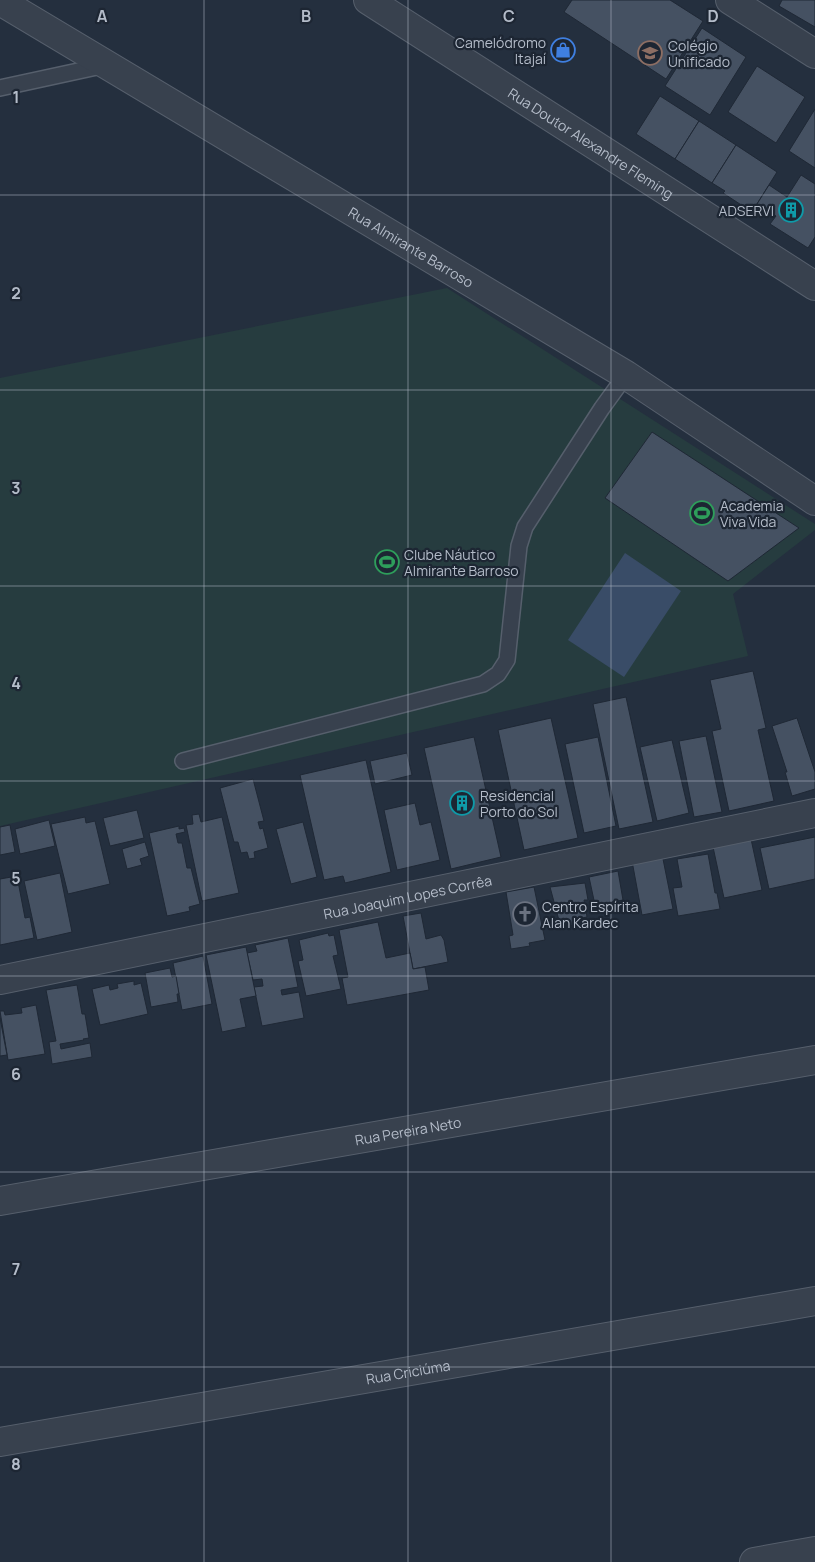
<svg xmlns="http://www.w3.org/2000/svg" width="815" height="1562" viewBox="0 0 815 1562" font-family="Manrope,sans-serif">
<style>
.green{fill:#263c3f}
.water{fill:#394c67}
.building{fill:#455162;stroke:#1f2835}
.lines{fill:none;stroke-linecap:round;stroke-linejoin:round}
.service-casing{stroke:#565f6c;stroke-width:18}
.minor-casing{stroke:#565f6c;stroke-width:30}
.tertiary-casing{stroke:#565f6c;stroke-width:30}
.service{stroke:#38414e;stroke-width:15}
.minor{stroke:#38414e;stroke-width:28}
.tertiary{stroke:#38414e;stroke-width:28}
.grid{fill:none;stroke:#b4bcc9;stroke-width:1;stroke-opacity:0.55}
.labels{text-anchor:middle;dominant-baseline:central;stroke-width:4.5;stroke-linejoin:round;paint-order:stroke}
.poi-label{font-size:14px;fill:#b4bcc9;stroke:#1d2633;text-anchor:start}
.street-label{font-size:14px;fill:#b4bcc9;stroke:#1d2633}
.grid-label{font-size:16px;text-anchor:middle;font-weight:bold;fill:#b4bcc9;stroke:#1d2633;stroke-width:4.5;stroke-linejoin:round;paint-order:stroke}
</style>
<rect width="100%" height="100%" fill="#242f3e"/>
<polygon class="green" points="447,288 815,524 815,530 733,594 748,656 0,826 0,378"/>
<polygon class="water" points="625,553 681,591 624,677 568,640"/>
<g class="building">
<polygon points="572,0 670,0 703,21 666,79 564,12"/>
<polygon points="782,0 815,0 815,27 779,6"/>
<polygon points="702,28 746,57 710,115 665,86"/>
<polygon points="757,66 805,97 776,143 728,112"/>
<polygon points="660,96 699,121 675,159 636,134"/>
<polygon points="815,109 815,168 789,151"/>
<polygon points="699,121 736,145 712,183 675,159"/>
<polygon points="736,145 777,172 752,212 723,193 725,191 712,183"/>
<polygon points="801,175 815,184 815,237 808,248 770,224 776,216 757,204 769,185 787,197"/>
<polygon points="652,432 799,528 728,581 605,498"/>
<polygon points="753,671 766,728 758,730 774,801 729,811 712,731 721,729 710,680"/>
<polygon points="626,697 653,822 619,829 593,704"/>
<polygon points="551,718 578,838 524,850 498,730"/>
<polygon points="797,718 815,772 815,789 792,796 785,772 787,772 772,726"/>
<polygon points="706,736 722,812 694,817 679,741"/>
<polygon points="474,737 501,857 451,869 424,748"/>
<polygon points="598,737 616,826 584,833 565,744"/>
<polygon points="672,740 689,813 657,821 640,747"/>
<polygon points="407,753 412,775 375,784 370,761"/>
<polygon points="366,760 391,872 345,883 343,876 324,880 300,775"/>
<polygon points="253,779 264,821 258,822 260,829 263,828 268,848 254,852 255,858 249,859 247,852 241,853 238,842 234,842 220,788"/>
<polygon points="415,803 420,825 431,822 440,860 397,870 384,810"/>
<polygon points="137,810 144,838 110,846 103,818"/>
<polygon points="199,814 201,822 222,817 239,893 202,901 186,825 193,824 192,815"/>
<polygon points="85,817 86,823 95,821 110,884 68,894 51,824"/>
<polygon points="49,820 55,846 20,854 15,829"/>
<polygon points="303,822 317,877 291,884 276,829"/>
<polygon points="10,825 15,852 0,855 0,827"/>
<polygon points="179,826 179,829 184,828 185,832 176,834 178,843 182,843 187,868 191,868 200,904 189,907 190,911 167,916 149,833"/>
<polygon points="815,837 815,879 769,889 760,848"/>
<polygon points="751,839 762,890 724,898 713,847"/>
<polygon points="145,842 149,856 140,859 142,865 127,869 122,849"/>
<polygon points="662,854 673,909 642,915 632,861"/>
<polygon points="708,854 715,893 717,893 720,909 678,916 673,888 682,887 677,859"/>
<polygon points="618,871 623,900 595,905 589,877"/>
<polygon points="60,873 72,932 37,940 24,881"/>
<polygon points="17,876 25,918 30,917 34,938 0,945 0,879"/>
<polygon points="585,883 588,900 584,900 587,917 576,919 577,924 561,928 550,887"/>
<polygon points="534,887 545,940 529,943 530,946 511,949 509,936 513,935 506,892"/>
<polygon points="421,913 426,939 441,935 444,940 448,962 413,969 403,916"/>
<polygon points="378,922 386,958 410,953 413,969 425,967 429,990 347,1005 342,978 348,977 339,930"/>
<polygon points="328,933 329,936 334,935 338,955 333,956 341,989 306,996 298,961 303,960 299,940"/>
<polygon points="288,938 298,987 281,990 282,995 299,992 304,1018 262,1026 254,987 263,986 262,979 253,980 247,953 257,951 255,945"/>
<polygon points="246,947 256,996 240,999 246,1027 222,1032 206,955"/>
<polygon points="203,956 212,1004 182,1010 173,963"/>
<polygon points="170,968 172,977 176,976 179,994 177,994 178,1002 151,1007 145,973"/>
<polygon points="134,981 134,985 141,983 148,1014 100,1025 92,989 109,985 110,990 118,988 117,984"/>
<polygon points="77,985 82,1014 85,1014 89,1038 83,1039 84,1040 60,1044 61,1049 90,1043 92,1057 52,1064 49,1042 56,1041 46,990"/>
<polygon points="36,1005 45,1054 8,1060 0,1011 4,1011 5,1015 22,1013 21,1008"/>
<polygon points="0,1018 7,1055 0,1056"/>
</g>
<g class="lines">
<g class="service-casing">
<g id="service">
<polyline points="0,88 106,65"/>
<polyline points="183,761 483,684 498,674 507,660 519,546 525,527 602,408 626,375"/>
</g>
</g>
<g class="minor-casing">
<g id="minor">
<polyline points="730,0 815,54"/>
<path id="s1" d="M0 980 815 813"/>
<path id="s2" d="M0 1201 815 1060"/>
<path id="s3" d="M0 1442 815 1301"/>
<polyline points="754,1562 815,1551"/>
</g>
</g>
<g class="tertiary-casing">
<g id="tertiary">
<path id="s4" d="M368 0 815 286"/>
<path id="s5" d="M0 1 626 375 815 501"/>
</g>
</g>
<use href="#service" class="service"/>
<use href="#minor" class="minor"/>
<use href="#tertiary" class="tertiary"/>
</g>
<path class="grid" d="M204 0V1562M408 0V1562M611 0V1562M0 195H815M0 390H815M0 586H815M0 781H815M0 976H815M0 1172H815M0 1367H815"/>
<defs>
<g id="shop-ring" transform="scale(1.25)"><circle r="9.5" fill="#1d2633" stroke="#3f7fe0" stroke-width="1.5"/><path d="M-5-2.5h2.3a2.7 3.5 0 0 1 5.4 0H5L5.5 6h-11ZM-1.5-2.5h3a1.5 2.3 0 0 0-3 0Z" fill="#3f7fe0"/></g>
<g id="school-ring" transform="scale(1.25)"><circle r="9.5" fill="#1d2633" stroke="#8d6e63" stroke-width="1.5"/><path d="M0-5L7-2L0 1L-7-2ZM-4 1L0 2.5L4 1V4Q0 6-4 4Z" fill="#8d6e63"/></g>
<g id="building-ring" transform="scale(1.25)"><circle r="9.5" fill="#1d2633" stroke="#0f9aa8" stroke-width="1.5"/><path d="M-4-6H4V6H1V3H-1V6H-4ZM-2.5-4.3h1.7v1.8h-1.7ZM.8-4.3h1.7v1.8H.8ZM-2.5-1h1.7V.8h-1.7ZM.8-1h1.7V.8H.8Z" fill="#0f9aa8"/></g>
<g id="stadium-ring" transform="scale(1.25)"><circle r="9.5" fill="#1d2633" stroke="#2e9e5b" stroke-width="1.5"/><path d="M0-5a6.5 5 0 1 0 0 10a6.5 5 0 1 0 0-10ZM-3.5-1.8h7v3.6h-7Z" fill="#2e9e5b"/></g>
<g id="church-ring" transform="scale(1.25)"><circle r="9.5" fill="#1d2633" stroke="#6b7280" stroke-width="1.5"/><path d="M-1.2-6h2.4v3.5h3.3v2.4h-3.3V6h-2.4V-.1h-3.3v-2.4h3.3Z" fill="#6b7280"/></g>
</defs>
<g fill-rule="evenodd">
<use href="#shop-ring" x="563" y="50"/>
<use href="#school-ring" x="650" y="53"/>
<use href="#building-ring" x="791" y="210"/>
<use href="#stadium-ring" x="702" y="513"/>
<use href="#stadium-ring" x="387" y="562"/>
<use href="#building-ring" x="462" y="803"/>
<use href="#church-ring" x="525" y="914"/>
</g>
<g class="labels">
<g class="poi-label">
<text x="546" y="42" text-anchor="end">Camelódromo<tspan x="546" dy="16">Itajaí</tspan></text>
<text x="668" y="45">Colégio<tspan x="668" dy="16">Unificado</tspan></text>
<text x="774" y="210" text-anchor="end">ADSERVI</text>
<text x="720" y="505">Academia<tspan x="720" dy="16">Viva Vida</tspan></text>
<text x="404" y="554">Clube Náutico<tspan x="404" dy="16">Almirante Barroso</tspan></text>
<text x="480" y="795">Residencial<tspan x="480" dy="16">Porto do Sol</tspan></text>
<text x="542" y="906">Centro Espírita<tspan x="542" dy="16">Alan Kardec</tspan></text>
</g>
<g class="street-label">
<text stroke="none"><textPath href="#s4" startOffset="265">Rua Doutor Alexandre Fleming</textPath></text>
<text stroke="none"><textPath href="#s5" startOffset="479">Rua Almirante Barroso</textPath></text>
<text stroke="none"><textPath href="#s1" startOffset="416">Rua Joaquim Lopes Corrêa</textPath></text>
<text stroke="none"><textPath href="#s2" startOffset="414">Rua Pereira Neto</textPath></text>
<text stroke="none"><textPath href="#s3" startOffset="414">Rua Criciúma</textPath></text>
</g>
</g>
<g class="grid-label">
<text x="102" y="22">A</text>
<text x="306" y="22">B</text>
<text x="509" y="22">C</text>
<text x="713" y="22">D</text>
<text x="16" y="103">1</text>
<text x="16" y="299">2</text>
<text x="16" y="494">3</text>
<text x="16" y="689">4</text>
<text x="16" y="884">5</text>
<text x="16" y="1080">6</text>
<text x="16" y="1275">7</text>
<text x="16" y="1470">8</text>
</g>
</svg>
